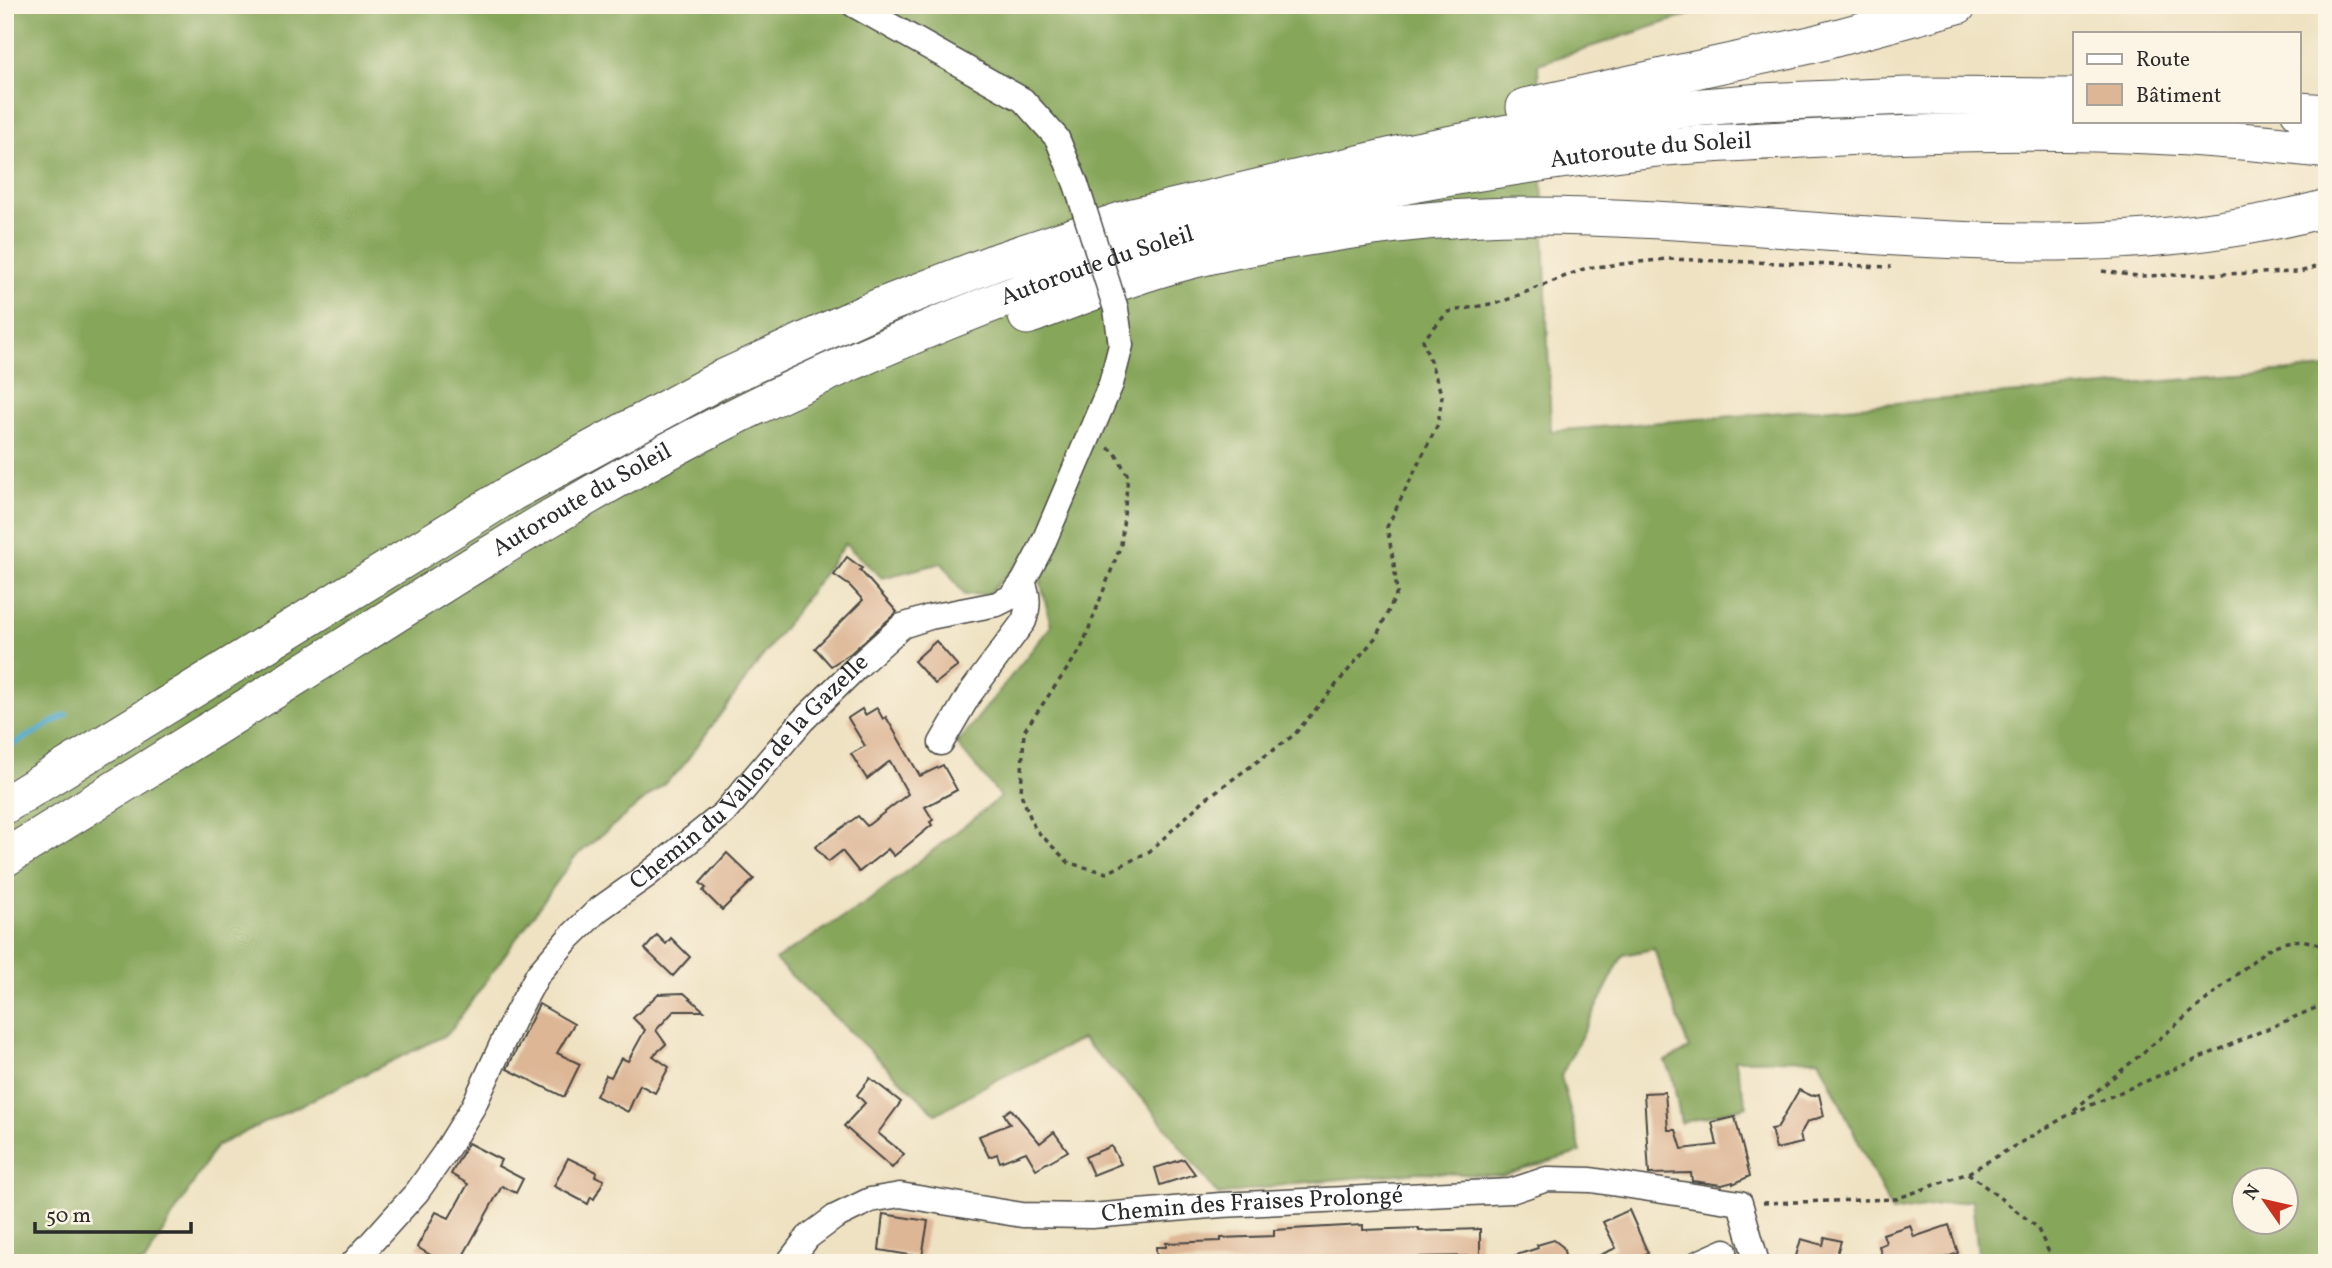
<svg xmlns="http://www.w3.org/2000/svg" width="2332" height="1268" viewBox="0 0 2332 1268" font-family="Vollkorn,serif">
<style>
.forest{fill:#86a65a;stroke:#586842;stroke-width:2;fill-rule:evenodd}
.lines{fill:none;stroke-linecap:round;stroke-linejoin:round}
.stream{stroke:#4ea8cb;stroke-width:6}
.building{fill:#ddb695}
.minor-casing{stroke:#484642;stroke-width:27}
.highway-casing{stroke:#484642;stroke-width:39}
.path{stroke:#484642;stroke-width:3.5;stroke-dasharray:5 5;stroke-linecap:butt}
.minor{stroke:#fff;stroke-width:24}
.highway{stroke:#fff;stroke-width:37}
.minor-bridge-casing{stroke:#484642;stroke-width:27;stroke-linecap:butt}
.minor-bridge{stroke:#fff;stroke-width:24}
.labels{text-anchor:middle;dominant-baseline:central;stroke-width:5;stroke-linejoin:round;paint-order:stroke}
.street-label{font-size:24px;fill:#2b2b2b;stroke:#fcf5e5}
</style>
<rect width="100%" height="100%" fill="#fcf5e5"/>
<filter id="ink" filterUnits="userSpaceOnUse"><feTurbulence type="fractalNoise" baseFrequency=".0143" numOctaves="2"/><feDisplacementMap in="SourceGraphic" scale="14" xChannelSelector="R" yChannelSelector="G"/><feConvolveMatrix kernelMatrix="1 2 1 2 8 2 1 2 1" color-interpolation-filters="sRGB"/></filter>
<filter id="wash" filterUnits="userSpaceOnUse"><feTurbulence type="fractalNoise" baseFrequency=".00686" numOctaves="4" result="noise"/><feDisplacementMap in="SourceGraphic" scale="28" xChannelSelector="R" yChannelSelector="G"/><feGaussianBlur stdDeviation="1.57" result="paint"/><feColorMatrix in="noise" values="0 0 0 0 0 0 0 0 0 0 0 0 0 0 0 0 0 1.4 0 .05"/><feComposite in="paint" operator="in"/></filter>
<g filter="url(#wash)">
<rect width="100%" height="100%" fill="#efe2c2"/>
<path class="forest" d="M5 5H1719L1538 64 1551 431 2327 368V1263H1979L1972 1200 1892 1212 1819 1059 1735 1060 1747 1106 1681 1123 1673 1080 1665 1061 1689 1049 1654 949 1623 955 1561 1076 1581 1152 1502 1176 1419 1172 1298 1183 1218 1195 1148 1105 1082 1039 992 1082 936 1114 775 960 867 902 1001 797 957 744 1051 626 1033 548 988 594 964 595 942 563 882 578 845 544 679 771 575 857 448 1034 216 1146 144 1263H5ZM2244 1180H2286V1222H2244Z"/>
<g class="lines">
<polyline class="stream" points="5,749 66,715"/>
</g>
<g id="blocks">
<g class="building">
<polygon points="847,557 862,568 860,570 897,612 851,653 831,666 815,648 863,600 850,586 834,575"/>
<polygon points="936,641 958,666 935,684 914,661"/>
<polygon points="877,708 883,719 886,717 920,776 943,765 957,790 925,807 933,820 930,822 932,825 894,856 888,849 859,872 842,851 828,862 815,847 858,816 867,826 908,794 890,761 867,779 851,754 865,746 848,718 862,709 865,715"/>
<polygon points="727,853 754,879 722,910 703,891 706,888 700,883"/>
<polygon points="657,935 666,944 671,938 690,957 673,976 645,949"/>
<polygon points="684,993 704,1011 674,1011 656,1030 666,1044 653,1056 669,1067 655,1093 640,1085 628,1112 596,1096 606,1075 611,1077 621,1058 628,1061 645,1030 633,1018 658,994"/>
<polygon points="539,1004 574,1024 557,1053 580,1064 564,1097 507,1069"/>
<polygon points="870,1078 901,1102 878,1133 904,1154 892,1168 844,1126 865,1103 857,1095"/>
<polygon points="1799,1090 1812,1096 1819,1094 1824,1116 1807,1122 1800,1135 1802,1143 1776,1149 1771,1129 1777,1128"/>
<polygon points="1665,1092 1668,1130 1676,1130 1682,1149 1717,1145 1712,1122 1735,1117 1750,1176 1733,1184 1733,1182 1722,1185 1692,1181 1691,1173 1649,1174 1644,1093"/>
<polygon points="1011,1109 1040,1143 1054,1132 1068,1151 1036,1169 1026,1152 1000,1162 997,1154 989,1157 979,1136 1010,1124 1004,1114"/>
<polygon points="468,1143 501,1160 498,1166 523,1179 516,1193 502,1186 459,1263 444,1263 417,1247 436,1212 449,1218 468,1184 451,1174"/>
<polygon points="1111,1146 1121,1164 1093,1175 1085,1157"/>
<polygon points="568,1158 597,1172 595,1176 604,1180 594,1199 591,1197 588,1204 554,1186"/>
<polygon points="1184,1159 1195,1174 1160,1185 1155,1168"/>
<polygon points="1629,1210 1648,1253 1626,1263 1582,1263 1616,1248 1603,1222"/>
<polygon points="883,1214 928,1221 922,1257 879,1250"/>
<polygon points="1363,1225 1363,1230 1419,1228 1419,1231 1480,1229 1480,1256 1420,1257 1420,1263 1303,1263 1303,1261 1157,1263 1156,1247 1166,1247 1166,1243 1221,1241 1221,1238 1274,1236 1274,1230"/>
<polygon points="1910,1225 1914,1237 1949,1225 1958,1253 1931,1263 1884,1263 1879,1246 1886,1243 1883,1234"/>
<polygon points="1825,1237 1841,1241 1834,1263 1794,1263 1801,1239 1823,1245"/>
<polygon points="1554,1240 1563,1247 1567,1263 1505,1263 1504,1259 1538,1248 1537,1245"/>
</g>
</g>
</g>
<g filter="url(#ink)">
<use href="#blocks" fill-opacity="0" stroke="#484642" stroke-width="2"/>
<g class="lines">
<g class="minor-casing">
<g id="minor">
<polyline points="854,5 1023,100 1057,138 1076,184"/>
<path d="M941 743 969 695 1024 621C1029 606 1029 596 1023 582"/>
<path id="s1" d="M353 1263 417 1192 444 1154 473 1107 514 1018 538 974 569 938 598 910 646 876 724 813 802 721 858 666 902 626 930 617 997 604 1011 597 1023 582 1041 548 1111 384 1121 345 1116 309"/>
<path id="s2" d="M788 1263 808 1237 835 1217 870 1200 900 1195 1022 1215 1092 1216 1221 1205 1511 1191 1547 1179 1591 1180 1740 1203 1757 1263"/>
<polyline points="1698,1263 1725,1251"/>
</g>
</g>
<g class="highway-casing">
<g id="highway">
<polyline points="1525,107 1810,45 1958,5"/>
<polyline points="2299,111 2327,113"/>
<path d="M1027 316C1069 301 1110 284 1152 271 1207 254 1263 244 1320 235 1387 224 1455 216 1524 216 1792 215 2062 280 2327 208"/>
<polyline points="5,805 513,492 719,380 877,308 996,262 1133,217 1397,155 1509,133 1679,109 1761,102 1907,96 2075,97"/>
<path id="s3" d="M5 858C118 787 232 717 345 646 475 563 606 480 744 412 894 339 1050 276 1210 229 1241 220 1275 214 1307 206 1425 179 1544 160 1665 147 1710 143 1756 142 1802 139 1977 129 2152 128 2327 150"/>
</g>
</g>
<g class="path">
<polyline points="2102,271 2138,276 2300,272 2327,263"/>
<polyline points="1108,448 1115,452 1128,476 1121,545 1081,649 1024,731 1021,794 1035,829 1069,863 1107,873 1150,851 1204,800 1294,735 1376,637 1397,593 1394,564 1387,527 1438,424 1442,396 1423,340 1448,312 1501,302 1586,268 1667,259 1891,267"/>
<path d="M2074 1110 2266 950C2290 939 2303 936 2327 949"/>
<polyline points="1968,1173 2037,1227 2054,1263"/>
<polyline points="1763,1203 1896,1199 1968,1173 2070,1114 2327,1003"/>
</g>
<use href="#minor" class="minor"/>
<use href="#highway" class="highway"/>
<g class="minor-bridge-casing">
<polyline id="minor-bridge" points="1076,184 1116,309"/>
</g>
<use href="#minor-bridge" class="minor-bridge"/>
</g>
</g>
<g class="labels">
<g class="street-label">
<text stroke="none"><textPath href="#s3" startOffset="1813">Autoroute du Soleil</textPath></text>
<text stroke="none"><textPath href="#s3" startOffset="1246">Autoroute du Soleil</textPath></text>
<text stroke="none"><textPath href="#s3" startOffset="679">Autoroute du Soleil</textPath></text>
<text stroke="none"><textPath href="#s1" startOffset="639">Chemin du Vallon de la Gazelle</textPath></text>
<text stroke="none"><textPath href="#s2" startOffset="490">Chemin des Fraises Prolongé</textPath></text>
</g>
</g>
<rect width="2332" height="1268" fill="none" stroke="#fcf5e5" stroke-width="28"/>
<rect x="2073" y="32" width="228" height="91" fill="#fcf5e5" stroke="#a8a49b" stroke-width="2"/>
<rect x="2087" y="54" width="35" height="10" fill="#ffffff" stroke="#a8a49b" stroke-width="2"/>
<text x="2136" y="66" font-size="21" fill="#2b2b2b">Route</text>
<rect x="2087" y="84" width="35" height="21" fill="#ddb695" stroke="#a8a49b" stroke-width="2"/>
<text x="2136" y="102" font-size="21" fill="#2b2b2b">Bâtiment</text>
<g transform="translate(2265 1201) rotate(304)"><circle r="33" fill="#fcf5e5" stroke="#a8a49b" stroke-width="2"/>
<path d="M0-5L12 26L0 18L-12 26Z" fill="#c8321e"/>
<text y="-10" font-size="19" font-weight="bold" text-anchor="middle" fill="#2b2b2b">N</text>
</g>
<path d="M35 1222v10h156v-10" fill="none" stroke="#2b2b2b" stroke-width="3.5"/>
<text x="46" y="1222" font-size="21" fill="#2b2b2b" stroke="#fcf5e5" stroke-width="5" paint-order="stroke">50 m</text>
</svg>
